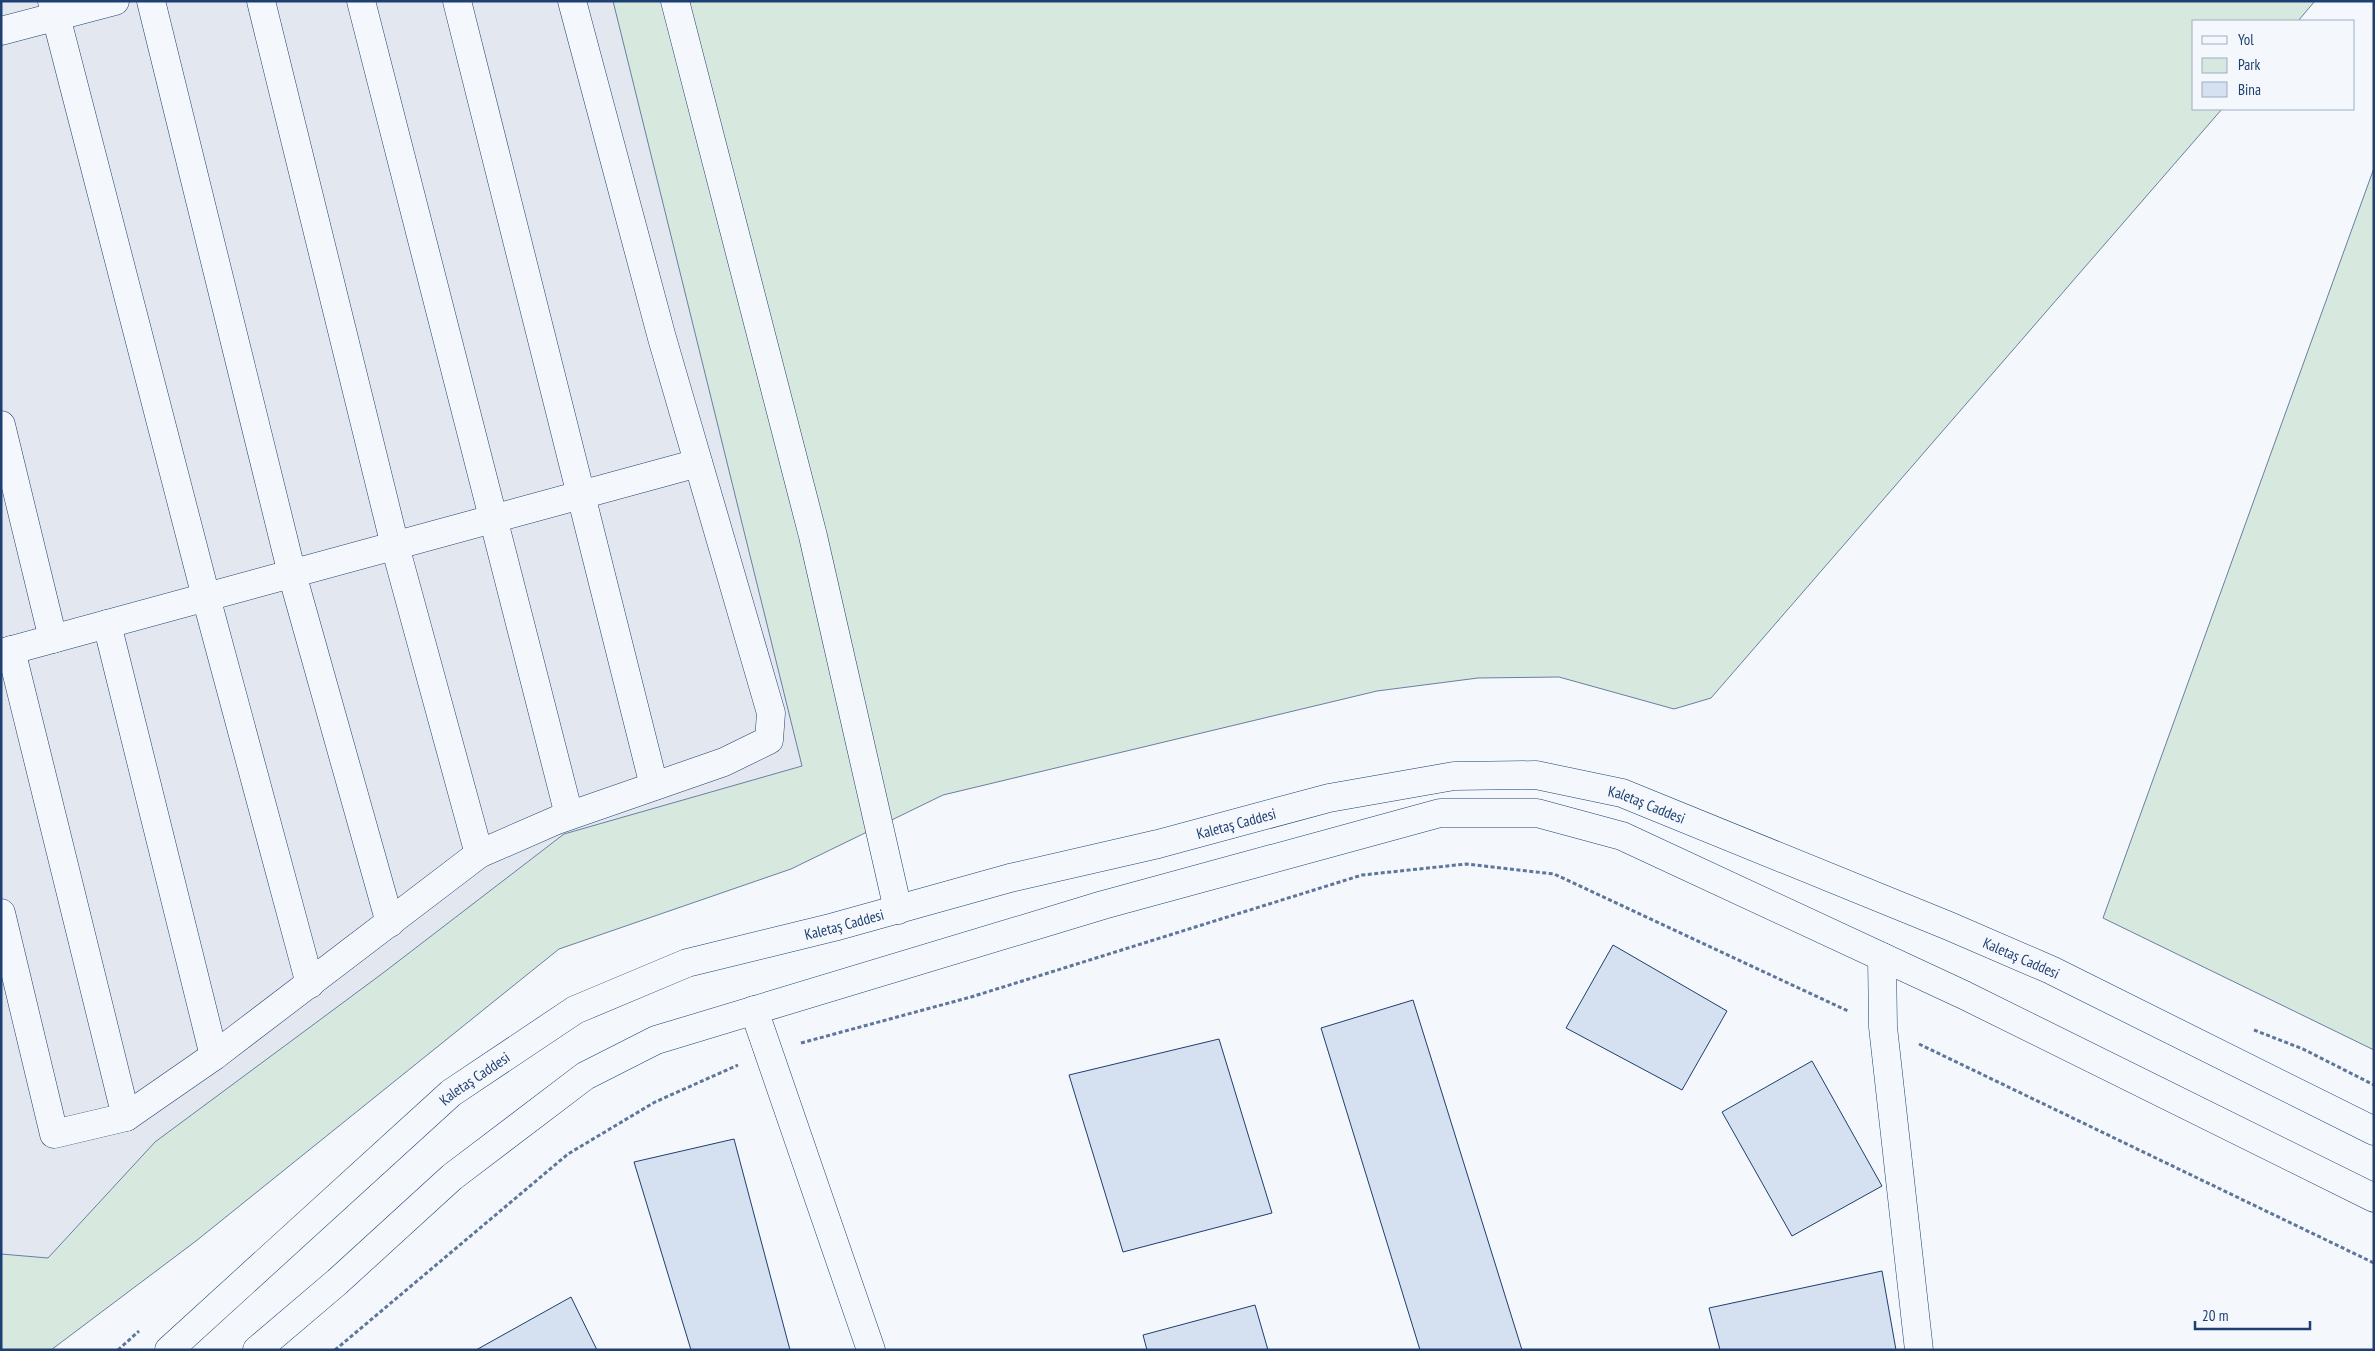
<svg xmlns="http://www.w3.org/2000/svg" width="2375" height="1351" viewBox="0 0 2375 1351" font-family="'PT Sans Narrow',sans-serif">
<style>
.green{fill:#d7e8df;stroke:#687fa3}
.parking{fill:#e3e8f0;stroke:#687fa3}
.building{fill:#d5e0f0;stroke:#1d3f73}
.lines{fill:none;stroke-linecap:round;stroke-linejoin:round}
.minor-casing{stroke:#1d3f73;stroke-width:29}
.major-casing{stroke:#1d3f73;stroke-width:29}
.path{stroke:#5e769c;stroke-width:3;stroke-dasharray:4 2.5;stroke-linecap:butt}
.minor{stroke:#f4f7fb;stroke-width:28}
.major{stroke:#f4f7fb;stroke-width:28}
.labels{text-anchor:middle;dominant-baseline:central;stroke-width:4;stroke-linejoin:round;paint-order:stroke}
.street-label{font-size:15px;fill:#1d3f73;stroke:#f4f7fb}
</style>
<rect width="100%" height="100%" fill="#f4f7fb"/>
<g class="green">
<polygon points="1,1 2315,1 2298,21 2194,21 2194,109 2222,109 1711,698 1674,709 1559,677 1478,678 1377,691 943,795 791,869 559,949 196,1241 51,1350 1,1350"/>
<polygon points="2374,168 2374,1050 2103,918"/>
</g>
<polygon class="parking" points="1,1 613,1 802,766 564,834 383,973 155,1142 48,1258 1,1254"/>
<g class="building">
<polygon points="1613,945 1727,1011 1682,1090 1566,1028"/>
<polygon points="1413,1000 1522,1350 1420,1350 1321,1028"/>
<polygon points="1219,1039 1272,1213 1123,1252 1069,1075"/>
<polygon points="1812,1061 1882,1186 1792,1236 1722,1112"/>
<polygon points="734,1139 790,1350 691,1350 634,1162"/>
<polygon points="1882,1271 1896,1350 1720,1350 1709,1308"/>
<polygon points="571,1297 597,1350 476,1350"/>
<polygon points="1255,1305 1268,1350 1147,1350 1143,1335"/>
</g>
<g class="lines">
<g class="minor-casing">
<g id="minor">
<polyline points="52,1 206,597 310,984"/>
<polyline points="151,1 292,574 390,923"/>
<polyline points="261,1 395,546 479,854"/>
<polyline points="361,1 569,815"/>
<polyline points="457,1 654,786"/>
<polyline points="675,1 813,536 898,910"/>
<polyline points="1,31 115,1"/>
<polyline points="1,425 53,639"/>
<polyline points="107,624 214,1056"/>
<polyline points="11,650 126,1117"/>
<polyline points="1,653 698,463"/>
<polyline points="1,913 54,1134 126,1117 214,1056 479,854 557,820 724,762 769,740 771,713 662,338 572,1"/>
<polyline points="1882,957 1883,1027 1919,1350"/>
<polyline points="754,1010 871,1350"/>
</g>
</g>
<g class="major-casing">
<g id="major">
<path id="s1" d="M169 1350 451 1093 575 1010 687 963 834 927 1010 878 1158 844 1329 798 1454 776 1536 775 1622 793 1949 926 2051 970 2374 1131"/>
<polyline points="257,1350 337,1282 452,1177 585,1076 656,1040 1103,905 1440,813 1537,813 1622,836 1964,995 2374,1198"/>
</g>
</g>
<g class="path">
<polyline points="2254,1030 2303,1049 2374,1085"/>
<polyline points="801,1043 971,997 1362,875 1466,864 1554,874 1848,1011"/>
<polyline points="1919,1044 2374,1263"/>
<polyline points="118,1350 139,1331"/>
<polyline points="335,1350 568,1154 655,1102 738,1065"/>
</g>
<use href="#minor" class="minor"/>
<use href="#major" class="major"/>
</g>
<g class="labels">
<g class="street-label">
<text stroke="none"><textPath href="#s1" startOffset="1639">Kaletaş Caddesi</textPath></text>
<text stroke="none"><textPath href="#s1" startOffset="1219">Kaletaş Caddesi</textPath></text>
<text stroke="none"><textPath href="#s1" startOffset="814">Kaletaş Caddesi</textPath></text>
<text stroke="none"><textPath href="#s1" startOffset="2044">Kaletaş Caddesi</textPath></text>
<text stroke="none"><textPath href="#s1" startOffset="409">Kaletaş Caddesi</textPath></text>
</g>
</g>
<rect width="2375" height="1351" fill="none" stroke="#1d3f73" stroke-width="5"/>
<rect x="2192" y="20" width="162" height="90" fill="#f4f7fb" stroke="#9eadc5"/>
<rect x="2202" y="36" width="25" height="8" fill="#f4f7fb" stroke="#9eadc5"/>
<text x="2238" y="45" font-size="15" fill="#1d3f73">Yol</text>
<rect x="2202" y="58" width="25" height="15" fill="#d7e8df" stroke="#9eadc5"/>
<text x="2238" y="70" font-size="15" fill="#1d3f73">Park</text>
<rect x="2202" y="82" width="25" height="15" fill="#d5e0f0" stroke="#9eadc5"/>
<text x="2238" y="95" font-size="15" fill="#1d3f73">Bina</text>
<path d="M2195 1321v8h115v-8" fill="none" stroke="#1d3f73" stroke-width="2.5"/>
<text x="2202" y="1321" font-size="15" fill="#1d3f73" stroke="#f4f7fb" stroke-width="4" paint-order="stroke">20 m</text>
</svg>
